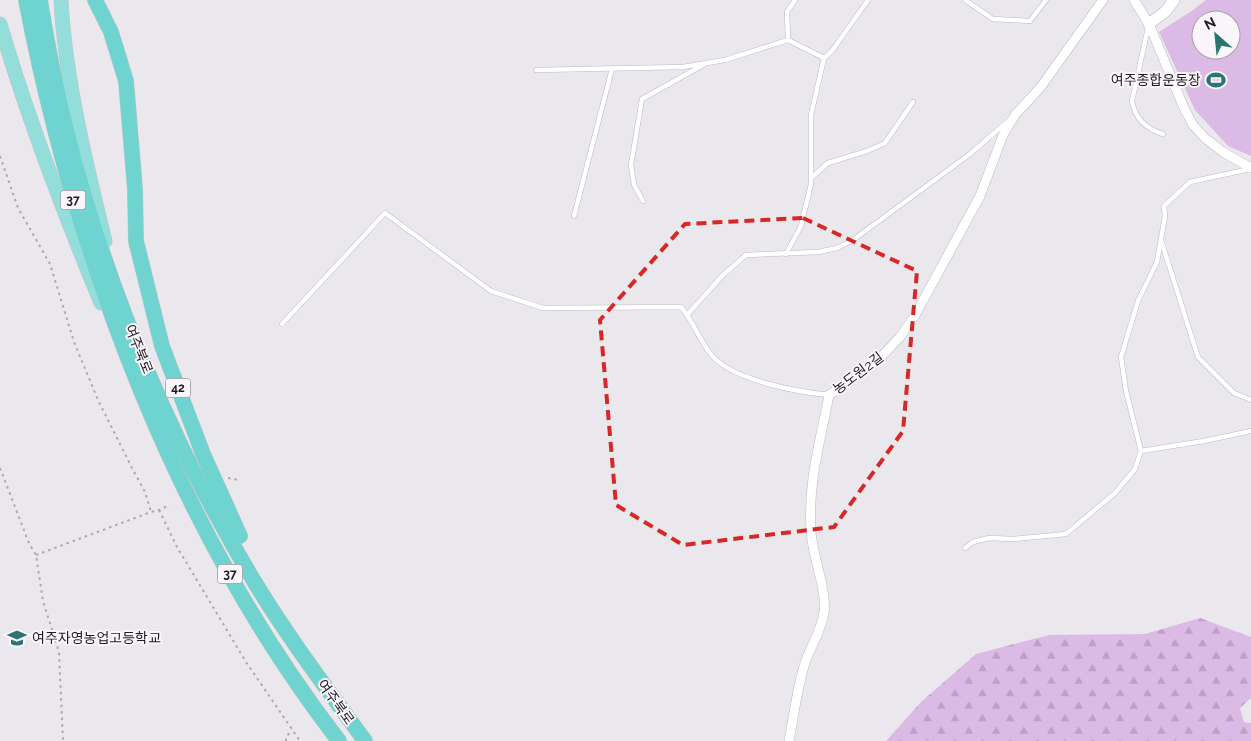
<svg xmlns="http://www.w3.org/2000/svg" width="1251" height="741" viewBox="0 0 1251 741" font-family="Raleway,'Noto Sans KR',sans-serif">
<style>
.forest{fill:url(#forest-firs)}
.pitch{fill:#dbbbe6;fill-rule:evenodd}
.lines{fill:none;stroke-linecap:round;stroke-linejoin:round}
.service-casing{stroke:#bebac0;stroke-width:5.5}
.minor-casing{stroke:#bebac0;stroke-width:10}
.tertiary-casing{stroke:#bebac0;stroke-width:12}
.primary-casing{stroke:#c5c4c5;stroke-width:15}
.trunk-casing{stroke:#c5c4c5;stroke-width:16}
.path{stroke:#aba9ad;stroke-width:2;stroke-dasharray:2.5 4;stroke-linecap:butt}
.service{stroke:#fff;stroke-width:4.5}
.minor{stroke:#fff;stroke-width:9}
.tertiary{stroke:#fff;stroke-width:11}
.primary{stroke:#93dedb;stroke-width:14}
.trunk{stroke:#6fd3cf;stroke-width:15}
.marked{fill:none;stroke:#d62828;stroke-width:4;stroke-dasharray:10 6;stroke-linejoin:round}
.labels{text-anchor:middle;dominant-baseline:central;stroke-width:4;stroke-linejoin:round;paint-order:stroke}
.shield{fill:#f9f5fa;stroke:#605e61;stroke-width:1}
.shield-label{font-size:12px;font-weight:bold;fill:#1f1d1f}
.poi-label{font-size:14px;fill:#1f1d1f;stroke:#f9f5fa;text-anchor:end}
.street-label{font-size:14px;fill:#1f1d1f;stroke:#f9f5fa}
</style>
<defs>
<pattern id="forest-firs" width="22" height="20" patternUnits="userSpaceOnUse" patternTransform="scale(1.25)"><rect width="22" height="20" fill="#dbbbe6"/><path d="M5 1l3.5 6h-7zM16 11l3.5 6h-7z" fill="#bca0c5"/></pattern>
</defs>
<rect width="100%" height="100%" fill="#ebe8ed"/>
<polygon class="forest" points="1200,618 1251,637 1251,698 1240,708 1244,722 1251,723 1251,741 886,741 921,702 976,654 1049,635 1145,634"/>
<path class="pitch" d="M1206 0H1251V156L1228 146 1195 110 1159 32 1193 10ZM1201 20H1231V50H1201Z"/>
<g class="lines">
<g class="service-casing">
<g id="service">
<polyline points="965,0 993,19 1030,21 1046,0"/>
<path d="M1148 28 1132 101C1135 119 1146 129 1163 134"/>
<polyline points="788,40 824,58"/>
<polyline points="536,70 683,67 725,60 788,40 787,12 795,0"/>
<polyline points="811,178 828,163 867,151 885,143 913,102"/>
<polyline points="643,201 634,185 631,165 642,99 703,65"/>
<polyline points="574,216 612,69"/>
<polyline points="1161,240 1198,357 1234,393 1251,400"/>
<polyline points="786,254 801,226 811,184 811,115 824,58 832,51 868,0"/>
<polyline points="687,315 722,276 746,255 818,252 837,248 853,240 970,154 1008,121"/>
<path d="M282 324 385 213 491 291 543 308 681 307C693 321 699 339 710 353 729 380 798 392 829 395"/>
<polyline points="1141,451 1204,441 1251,431"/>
<polyline points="965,548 973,542 989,538 1014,539 1066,534 1115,493 1135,469 1141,451 1126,391 1121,357 1138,301 1157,262 1165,216 1164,206 1190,182 1250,169"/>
</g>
</g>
<g class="minor-casing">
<g id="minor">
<polyline points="1134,0 1149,24 1184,108 1193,125 1205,138 1223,152 1251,168"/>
<path d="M789 741C794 715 797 688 805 663 811 646 821 631 824 613 827 587 812 557 811 530 808 481 820 443 829 395L866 370 882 356 900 337 914 317 980 196 1003 135 1015 115 1040 88 1103 0"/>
</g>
</g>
<g class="tertiary-casing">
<polyline id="tertiary" points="1149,24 1166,11 1174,0"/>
</g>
<g class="primary-casing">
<g id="primary">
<path d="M61 0C65 78 86 164 105 241"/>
<path d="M0 24C28 119 63 211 101 303"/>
</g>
</g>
<g class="trunk-casing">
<g id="trunk">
<path d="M26 0C76 260 176 530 339 741"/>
<path d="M40 0C47 44 56 89 67 133 107 290 173 448 257 586 290 640 328 690 365 741"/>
<polyline points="95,0 111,32 126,81 135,189 136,241 162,346 203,454 240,536"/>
</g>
</g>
<g class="path">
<polyline points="0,156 18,208 50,264 74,342 98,400 132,468 145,492 151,512"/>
<polyline points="0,468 29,543 36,555 43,601 59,652 63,741"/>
<polyline points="228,478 239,480"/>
<polyline points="159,510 177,547 246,662 300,741"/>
<polyline points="36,555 151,512 159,510 170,505"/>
<polyline points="286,741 286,737 292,730"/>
</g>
<use href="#service" class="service"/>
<use href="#minor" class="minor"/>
<use href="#tertiary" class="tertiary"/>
<use href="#primary" class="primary"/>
<use href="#trunk" class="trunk"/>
</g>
<path class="marked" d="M803 218 917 271 903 431 834 527 683 545 616 505 600 320 685 224Z"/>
<defs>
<g id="stadium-bare" transform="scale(1.5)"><path d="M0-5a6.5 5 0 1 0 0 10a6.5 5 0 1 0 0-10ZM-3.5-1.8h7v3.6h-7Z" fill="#2a7471" stroke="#f9f5fa" stroke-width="2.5" paint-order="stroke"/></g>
<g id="school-bare" transform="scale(1.5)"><path d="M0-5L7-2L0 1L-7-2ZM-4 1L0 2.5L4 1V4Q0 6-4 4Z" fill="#2a7471" stroke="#f9f5fa" stroke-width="2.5" paint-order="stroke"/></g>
</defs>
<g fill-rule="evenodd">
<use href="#stadium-bare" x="1216" y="80"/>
<use href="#school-bare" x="17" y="638"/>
</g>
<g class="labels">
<g class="shield">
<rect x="60.5" y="190.5" width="25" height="19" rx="4"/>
<rect x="165.5" y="378.5" width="25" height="19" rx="4"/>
<rect x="217.5" y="564.5" width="25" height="19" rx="4"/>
</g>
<g class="shield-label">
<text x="73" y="200">37</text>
<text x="178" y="388">42</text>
<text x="230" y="574">37</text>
</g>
<g class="poi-label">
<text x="1201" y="80">여주종합운동장</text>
<text x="32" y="638" text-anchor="start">여주자영농업고등학교</text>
</g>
<g class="street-label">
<text transform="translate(139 349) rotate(68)">여주북로</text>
<text transform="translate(858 373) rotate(-37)">농도원2길</text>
<text transform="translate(336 702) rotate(54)">여주북로</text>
</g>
</g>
<g transform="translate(1216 35) rotate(333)"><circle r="24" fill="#f9f5fa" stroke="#a29fa2"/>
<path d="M0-4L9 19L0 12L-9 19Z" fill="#2a7471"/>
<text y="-8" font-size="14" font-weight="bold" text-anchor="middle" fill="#1f1d1f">N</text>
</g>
</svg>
